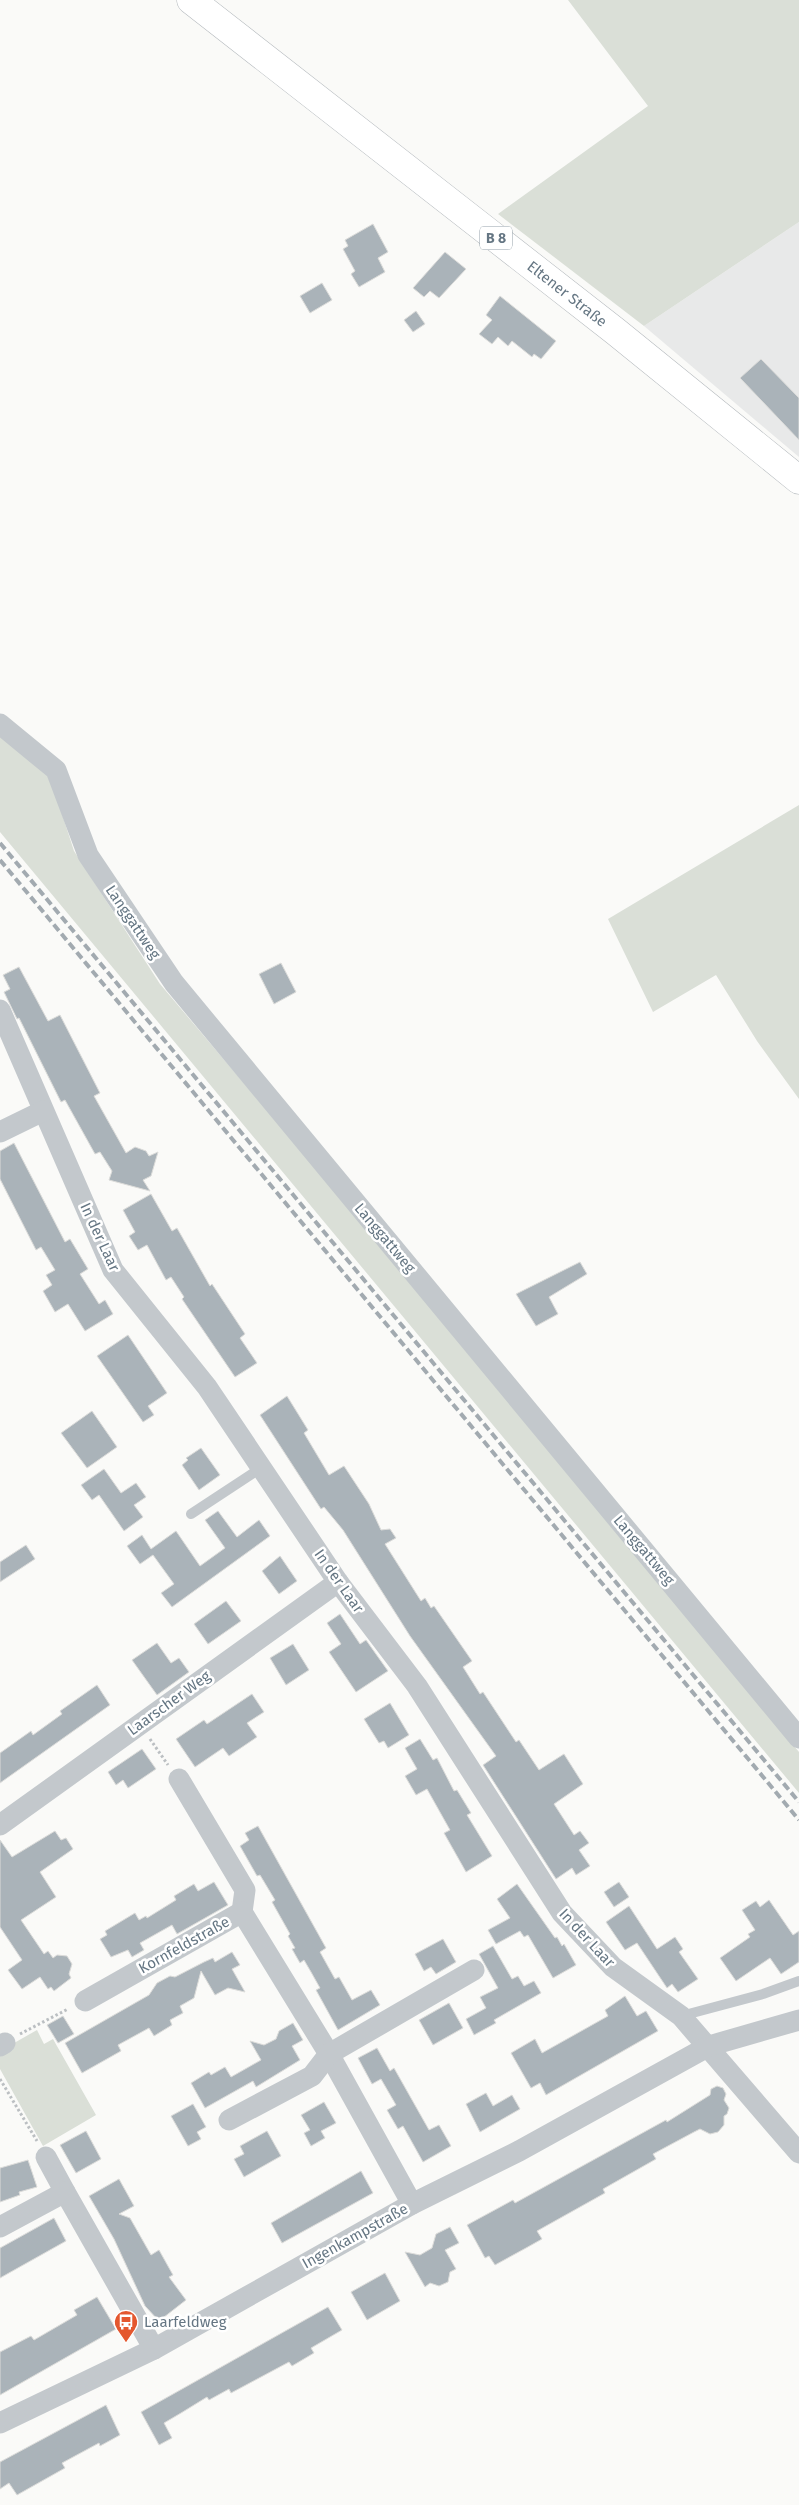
<svg xmlns="http://www.w3.org/2000/svg" width="799" height="2505" viewBox="0 0 799 2505" font-family="'Fira Sans',sans-serif">
<style>
.built{fill:#e8e9e9}
.green{fill:#dadfd7}
.building{fill:#aab3b9;stroke:#dcdcda}
.lines{fill:none;stroke-linecap:round;stroke-linejoin:round}
.primary-casing{stroke:#b5babe;stroke-width:29}
.path{stroke:#bbbfc2;stroke-width:3;stroke-dasharray:2.5 2.5;stroke-linecap:butt}
.service{stroke:#c3c8cc;stroke-width:10}
.minor{stroke:#c3c8cc;stroke-width:21}
.primary{stroke:#fff;stroke-width:28}
.rail{stroke:#a2aab0;stroke-width:4;stroke-dasharray:8 4;stroke-linecap:butt}
.labels{text-anchor:middle;dominant-baseline:central;stroke-width:5;stroke-linejoin:round;paint-order:stroke}
.shield{fill:#fff;stroke:#939fa8;stroke-width:1}
.shield-label{font-size:14px;font-weight:bold;fill:#657683}
.street-label{font-size:15px;fill:#657683;stroke:#fff}
.poi-label{font-size:15px;fill:#657683;stroke:#fff;text-anchor:start}
</style>
<rect width="100%" height="100%" fill="#fafaf8"/>
<polygon class="built" points="799,222 799,457 644,326"/>
<g class="green">
<polygon points="568,0 799,0 799,222 644,326 498,214 648,106"/>
<polygon points="0,736 50,777 74,851 160,984 292,1140 799,1752 799,1793 0,832"/>
<polygon points="799,805 799,1099 757,1041 716,975 653,1012 608,919"/>
<polygon points="37,2030 44,2044 53,2039 96,2115 43,2146 0,2069 0,2051"/>
</g>
<g class="building">
<polygon points="373,224 388,252 378,258 385,272 359,287 351,274 355,271 343,249 348,246 345,240"/>
<polygon points="445,252 466,269 439,298 430,291 424,297 413,288"/>
<polygon points="322,283 332,300 310,313 300,296"/>
<polygon points="500,296 556,341 541,359 534,354 532,357 512,341 508,346 498,337 492,344 479,334 492,320 486,315"/>
<polygon points="416,311 425,324 413,332 404,320"/>
<polygon points="761,359 799,398 799,440 740,378"/>
<polygon points="281,963 296,992 274,1004 259,974"/>
<polygon points="19,967 48,1021 60,1015 100,1093 94,1096 126,1153 135,1147 146,1151 149,1156 158,1152 151,1176 143,1180 150,1191 109,1180 112,1171 100,1152 95,1154 65,1100 61,1102 19,1018 17,1019 4,992 10,989 3,975"/>
<polygon points="14,1143 65,1242 70,1239 88,1269 80,1274 99,1304 105,1300 113,1314 85,1331 68,1304 55,1312 43,1291 52,1285 46,1275 55,1270 41,1247 36,1250 0,1179 0,1151"/>
<polygon points="151,1194 172,1231 177,1228 210,1286 212,1284 245,1334 240,1338 257,1363 235,1377 182,1299 184,1297 171,1277 166,1280 147,1245 138,1250 129,1236 135,1232 123,1210"/>
<polygon points="580,1262 587,1274 549,1297 558,1314 536,1326 516,1294"/>
<polygon points="128,1335 167,1393 148,1406 154,1415 143,1422 97,1356"/>
<polygon points="287,1396 308,1430 304,1433 329,1475 344,1466 369,1504 381,1530 390,1529 396,1538 385,1544 421,1601 425,1598 431,1608 434,1606 472,1661 463,1667 480,1694 483,1692 516,1742 519,1740 539,1770 564,1754 583,1784 554,1804 574,1835 580,1831 589,1843 579,1850 590,1866 576,1875 572,1868 556,1879 483,1765 496,1756 410,1636 343,1530 324,1507 321,1509 260,1415"/>
<polygon points="92,1411 117,1447 87,1468 61,1433"/>
<polygon points="201,1448 220,1475 199,1490 182,1465 188,1460 186,1458"/>
<polygon points="104,1469 121,1493 136,1483 146,1497 134,1505 143,1517 124,1531 99,1495 92,1500 81,1485"/>
<polygon points="218,1511 237,1537 259,1520 270,1536 172,1607 161,1593 174,1584 153,1555 140,1564 127,1546 142,1535 151,1549 176,1531 200,1566 225,1548 205,1520"/>
<polygon points="26,1545 35,1559 0,1582 0,1562"/>
<polygon points="280,1556 297,1581 279,1594 262,1571"/>
<polygon points="226,1601 241,1621 208,1644 194,1624"/>
<polygon points="340,1614 360,1644 366,1640 388,1671 356,1692 329,1652 341,1644 327,1623"/>
<polygon points="157,1643 171,1663 179,1658 189,1672 157,1695 132,1660"/>
<polygon points="293,1644 309,1670 286,1685 270,1658"/>
<polygon points="97,1685 110,1705 0,1783 0,1753 31,1731 33,1735 62,1714 60,1711"/>
<polygon points="252,1694 264,1712 247,1723 257,1737 229,1756 223,1748 195,1767 176,1739 204,1720 207,1724"/>
<polygon points="390,1703 409,1735 388,1748 384,1741 379,1743 364,1719"/>
<polygon points="420,1739 433,1760 437,1758 454,1791 457,1790 471,1813 467,1815 492,1856 466,1872 444,1833 450,1830 427,1789 416,1795 405,1776 417,1769 405,1748"/>
<polygon points="142,1749 156,1769 128,1788 123,1780 116,1785 108,1772"/>
<polygon points="258,1826 326,1948 320,1952 335,1979 339,1977 352,2000 371,1990 380,2005 338,2030 316,1990 320,1988 311,1972 304,1960 300,1963 292,1949 295,1948 288,1936 290,1934 272,1902 275,1900 260,1875 257,1876 240,1846 249,1840 245,1833"/>
<polygon points="55,1831 61,1840 66,1838 73,1849 40,1872 56,1897 21,1920 44,1954 48,1951 53,1958 57,1955 67,1956 72,1964 69,1974 71,1978 54,1991 51,1987 48,1989 40,1977 22,1989 8,1970 22,1960 0,1927 0,1840 12,1857"/>
<polygon points="214,1882 228,1905 177,1934 172,1925 140,1943 144,1950 132,1957 128,1950 111,1957 100,1939 107,1935 105,1931 135,1913 139,1920 146,1916 147,1918 176,1900 174,1896 194,1884 198,1891"/>
<polygon points="619,1882 629,1897 614,1907 604,1892"/>
<polygon points="517,1884 555,1938 557,1937 562,1946 564,1944 576,1965 553,1978 528,1935 524,1937 520,1931 496,1944 488,1930 510,1918 497,1899"/>
<polygon points="769,1900 793,1935 799,1931 799,1962 781,1974 770,1958 736,1981 720,1958 750,1937 748,1934 755,1930 742,1910 756,1901 760,1907"/>
<polygon points="629,1906 657,1949 675,1937 683,1949 679,1952 698,1979 678,1992 672,1984 667,1988 637,1943 625,1950 606,1922"/>
<polygon points="443,1939 456,1962 436,1974 431,1967 424,1971 415,1954"/>
<polygon points="493,1946 512,1979 518,1976 524,1986 534,1981 541,1993 494,2020 496,2023 474,2035 466,2019 486,2008 480,1997 498,1988 479,1954"/>
<polygon points="232,1952 240,1965 232,1969 245,1992 228,1988 215,1995 201,1971 194,1998 180,2006 183,2013 170,2020 172,2025 154,2036 149,2028 118,2045 121,2051 82,2073 65,2043 149,1995 157,1983 170,1976 175,1977 204,1962 213,1958 215,1962"/>
<polygon points="625,1996 637,2016 646,2011 658,2031 546,2095 540,2083 531,2088 511,2053 535,2039 542,2053 608,2016 605,2010"/>
<polygon points="449,2003 463,2028 433,2045 419,2020"/>
<polygon points="63,2016 74,2034 58,2043 47,2025"/>
<polygon points="293,2023 303,2040 292,2046 300,2060 256,2087 253,2081 205,2108 191,2083 209,2072 211,2075 225,2067 231,2077 261,2060 250,2041 264,2045 276,2039 279,2031"/>
<polygon points="377,2048 390,2071 394,2068 429,2130 439,2125 451,2146 423,2162 403,2126 398,2129 387,2110 396,2105 381,2079 372,2084 358,2058"/>
<polygon points="717,2086 723,2088 726,2094 724,2100 729,2108 727,2114 724,2116 724,2125 718,2132 710,2134 700,2129 694,2132 653,2154 656,2159 603,2189 605,2193 537,2231 542,2239 526,2248 495,2265 489,2256 485,2258 467,2225 513,2200 515,2203 666,2120 667,2122 710,2095 711,2089"/>
<polygon points="486,2093 493,2106 512,2095 520,2109 480,2132 466,2104"/>
<polygon points="324,2102 336,2123 321,2131 325,2138 311,2146 304,2133 310,2130 301,2115"/>
<polygon points="193,2104 206,2127 197,2132 201,2139 188,2146 171,2116"/>
<polygon points="86,2131 101,2159 76,2173 60,2145"/>
<polygon points="267,2131 281,2156 244,2177 234,2159 244,2154 240,2146"/>
<polygon points="28,2160 37,2187 19,2192 20,2195 0,2202 0,2168"/>
<polygon points="361,2171 373,2193 282,2243 271,2223"/>
<polygon points="119,2179 134,2206 119,2214 130,2218 151,2255 159,2250 173,2275 169,2277 186,2300 159,2321 145,2306 114,2239 89,2196"/>
<polygon points="54,2218 66,2241 0,2278 0,2248"/>
<polygon points="450,2227 459,2243 445,2250 456,2269 450,2272 448,2282 439,2286 430,2283 425,2287 405,2252 420,2255 432,2248 436,2234"/>
<polygon points="385,2273 400,2301 367,2320 351,2292"/>
<polygon points="97,2297 116,2329 0,2395 0,2352 31,2336 34,2340 77,2315 74,2310"/>
<polygon points="328,2307 342,2330 311,2348 314,2353 292,2366 289,2362 231,2393 229,2389 209,2400 207,2397 181,2413 164,2423 172,2438 159,2445 141,2412"/>
<polygon points="106,2405 120,2435 100,2446 99,2443 62,2463 65,2468 17,2495 9,2483 0,2489 0,2462"/>
</g>
<g class="lines">
<g class="primary-casing">
<polyline id="primary" points="191,0 615,331 799,480"/>
</g>
<g class="path">
<polyline points="150,1739 168,1765"/>
<polyline points="20,2034 68,2009"/>
<polyline points="0,2079 37,2141"/>
</g>
<g class="service">
<polyline points="191,1514 261,1468"/>
<polyline points="681,2016 763,1994 799,1981"/>
</g>
<g class="minor">
<polyline points="0,724 56,770 88,855 174,983 799,1738"/>
<polyline points="0,1010 113,1270 207,1387 338,1582 417,1686 562,1913 613,1967 681,2016 799,2153"/>
<polyline points="0,1132 43,1111"/>
<polyline points="179,1779 245,1890 242,1912"/>
<polyline points="0,1825 338,1582"/>
<polyline points="85,2001 242,1912 329,2054 412,2204"/>
<polyline points="0,2046 5,2043"/>
<polyline points="229,2120 312,2076 329,2054 474,1970"/>
<polyline points="46,2157 65,2192"/>
<polyline points="0,2227 65,2192 154,2349"/>
<polyline points="0,2423 154,2349 412,2204 519,2151 709,2046 799,2020"/>
</g>
<use href="#primary" class="primary"/>
<g class="rail">
<polyline points="0,843 799,1802"/>
<polyline points="0,860 799,1820"/>
</g>
</g>
<defs>
<g id="bus-pin" transform="scale(1.25)"><path d="M0 17L-7.5 6A9.5 9.5 0 1 1 7.5 6Z" fill="#e4572e" stroke="#fff"/><path d="M-5-6H5V4H4V6H2V4H-2V6H-4V4H-5ZM-3.5-4V0h7V-4ZM-3.5 1.2v1.5H-2V1.2ZM2 1.2v1.5H3.5V1.2Z" fill="#fff"/></g>
</defs>
<g fill-rule="evenodd">
<use href="#bus-pin" x="126" y="2322"/>
</g>
<g class="labels">
<rect class="shield" x="480" y="226.5" width="32" height="23" rx="4"/>
<g class="shield-label">
<text x="496" y="238">B 8</text>
</g>
<g class="street-label">
<text transform="translate(567 294) rotate(38)">Eltener Straße</text>
<text transform="translate(133 922) rotate(56)">Langgattweg</text>
<text transform="translate(100 1237) rotate(65)">In der Laar</text>
<text transform="translate(385 1238) rotate(50)">Langgattweg</text>
<text transform="translate(644 1550) rotate(50)">Langgattweg</text>
<text transform="translate(339 1581) rotate(55)">In der Laar</text>
<text transform="translate(169 1703) rotate(-36)">Laarscher Weg</text>
<text transform="translate(587 1938) rotate(47)">In der Laar</text>
<text transform="translate(184 1945) rotate(-29)">Kornfeldstraße</text>
<text transform="translate(355 2236) rotate(-29)">Ingenkampstraße</text>
</g>
<g class="poi-label">
<text x="144" y="2322">Laarfeldweg</text>
</g>
</g>
</svg>
